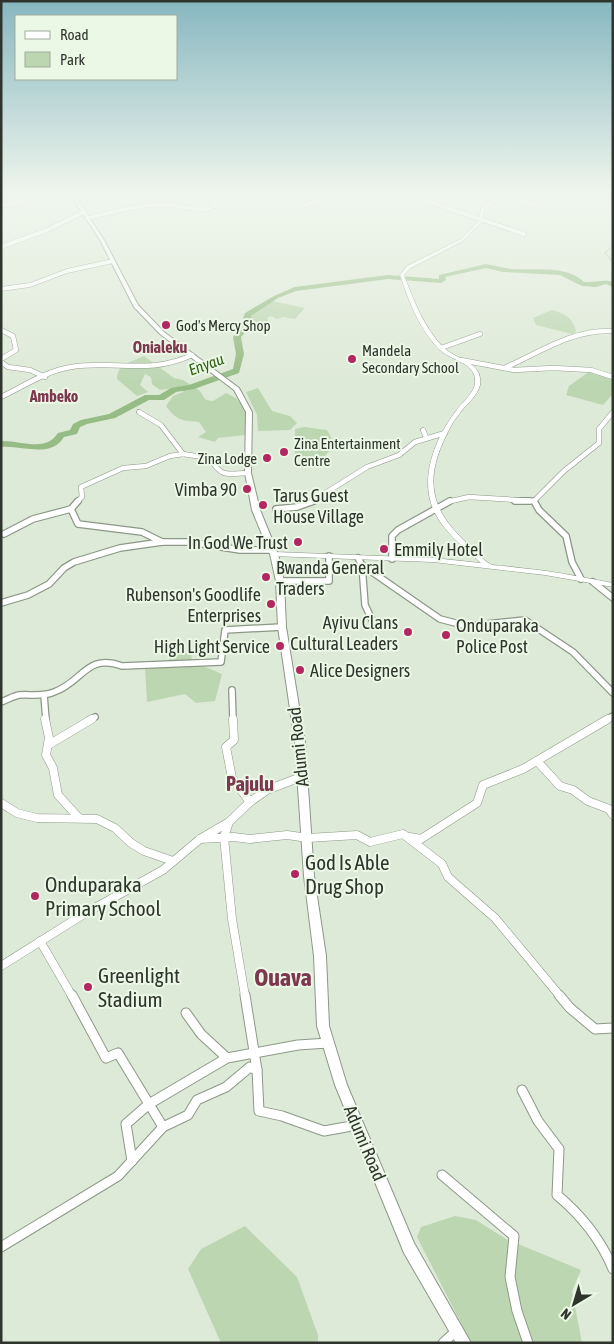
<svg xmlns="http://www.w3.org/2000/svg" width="614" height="1344" viewBox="0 0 614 1344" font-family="'Asap Condensed',sans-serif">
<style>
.green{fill:#bdd6b2}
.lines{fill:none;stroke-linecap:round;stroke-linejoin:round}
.stream{stroke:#96bc85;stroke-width:1}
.river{fill:#96bc85;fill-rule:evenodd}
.minor-far4-casing{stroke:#8c9887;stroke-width:5}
.minor-far3-casing{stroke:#8c9887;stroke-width:5.5}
.minor-far2-casing{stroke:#8c9887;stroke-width:8}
.minor-far1-casing{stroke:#8c9887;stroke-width:9}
.minor-casing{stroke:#8c9887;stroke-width:11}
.tertiary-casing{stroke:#8c9887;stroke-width:1}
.secondary-casing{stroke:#8c9887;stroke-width:2}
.minor-far4{stroke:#fff;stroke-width:4}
.minor-far3{stroke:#fff;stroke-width:4.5}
.minor-far2{stroke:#fff;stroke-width:5.5}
.minor-far1{stroke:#fff;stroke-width:8}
.minor{stroke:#fff;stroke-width:9}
.tertiary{fill:#fff;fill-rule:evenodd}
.secondary{fill:#fff;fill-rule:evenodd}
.poi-dot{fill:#b32761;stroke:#ebf8e6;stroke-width:2}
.labels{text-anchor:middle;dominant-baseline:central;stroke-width:4;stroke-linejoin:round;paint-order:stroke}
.far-poi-label{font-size:15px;fill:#2f342d;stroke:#ebf8e6;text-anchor:start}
.far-quarter-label{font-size:16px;font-weight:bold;fill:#7d374e;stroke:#ebf8e6}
.far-water-label{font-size:16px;font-style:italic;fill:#336116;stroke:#ebf8e6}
.poi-label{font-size:18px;fill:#2f342d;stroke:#ebf8e6;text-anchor:end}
.street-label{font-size:18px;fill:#2f342d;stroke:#ebf8e6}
.quarter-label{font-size:20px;font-weight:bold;fill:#7d374e;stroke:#ebf8e6}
.near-poi-label{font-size:21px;fill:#2f342d;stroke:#ebf8e6;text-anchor:start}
.near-quarter-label{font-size:24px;font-weight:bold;fill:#7d374e;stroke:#ebf8e6}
</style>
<rect width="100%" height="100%" fill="#deead8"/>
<g class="green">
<polygon points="272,301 305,308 295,319 283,317 277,319 271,316 267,318 269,323 251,326 249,318"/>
<path d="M552 310C565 314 573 317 576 332L572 334 536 325 533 318Z"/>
<path d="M144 356 174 378 183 380 199 390 206 400 213 401 226 393 236 398 248 411V431L245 435 218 438 215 442 198 437 206 432 199 422C182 421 176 420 166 406L173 396 183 392 182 387 160 390 152 384 151 377 145 374 140 385 148 392 137 396 117 379C117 363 132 362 144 356Z"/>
<polygon points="590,371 613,379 613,394 603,405 566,395 569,386"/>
<polygon points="258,388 272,411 290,416 297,423 290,430 258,431 257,415 246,392"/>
<polygon points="304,427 327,430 335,445 324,457 295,458 295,429"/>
<polygon points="191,653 192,661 222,674 215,701 196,703 185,694 147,702 145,668 168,665 170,654"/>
<polygon points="455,1216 476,1220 506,1239 581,1270 572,1291 582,1343 471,1343 417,1237 421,1227"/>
<polygon points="245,1226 297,1277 318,1335 318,1343 221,1343 188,1269 201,1249"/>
</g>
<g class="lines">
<polyline class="stream" points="613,246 605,253 613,262"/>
<path class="river" d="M486 264C493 265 499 267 505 268 529 272 565 263 584 282 594 283 604 279 613 282V287L606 284 596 287 582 286 560 275 503 272 486 268 445 277 446 280 441 283 388 279 296 291 278 298 251 316 254 323 241 337 244 354 239 373 194 389 176 392 164 400H149L115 418 87 424 80 427 77 434 64 437C50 459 23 445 1 447V441C21 440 45 453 58 433L70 430 73 424 81 420 109 414 145 395H159L171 388 189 385 233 369 236 354 233 337 246 323 243 318 245 313 274 296 295 287 388 275 439 279V275Z"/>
<g class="minor-far4-casing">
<g id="minor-far4">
<polyline points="162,194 210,196 226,194"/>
<polyline points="406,194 524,234"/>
<polyline points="504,194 540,206"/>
<polyline points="573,194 576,195"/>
<polyline points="75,197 102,194"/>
<polyline points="435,202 466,196 496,199"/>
<polyline points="305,205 334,194"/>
<polyline points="1,206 57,194"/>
<path d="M88 218C115 212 145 202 173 205 187 207 202 213 215 206L210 196"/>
<polyline points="1,247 47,230 84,212"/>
<polyline points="1,289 30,285 67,271 113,261"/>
</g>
</g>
<g class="minor-far3-casing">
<g id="minor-far3">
<polyline points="1,330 13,336 16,350 1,359"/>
<polyline points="441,348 480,334"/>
<polyline points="461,360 514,370 553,368 591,370 613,377"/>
<polyline points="1,362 8,367 30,370 45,377"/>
<path d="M504 368C539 353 572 329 612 331"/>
<path d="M1 397C24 386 46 371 71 367 115 360 150 375 192 355"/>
<polyline points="139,412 161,425 183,454"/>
<polyline points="423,430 426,437"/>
<path d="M77 502 82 497 81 487 123 468 146 466 170 456 183 454 209 458C223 478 225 474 248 473"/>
<polyline points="311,502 367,467 399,455 415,442 445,433"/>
<polyline points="447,502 469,497 534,501 564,471 599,443 599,429 613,412"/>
</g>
</g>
<g class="minor-far2-casing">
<g id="minor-far2">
<polyline points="515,501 530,501"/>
<polyline points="534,501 539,510 566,536 572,562 581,579"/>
<polyline points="71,509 78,524 142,532 162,542"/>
<polyline points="276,509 297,507 314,501"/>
<polyline points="4,534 33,519 71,509 78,501"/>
<polyline points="358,558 362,565 440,619 467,626 525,620 573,652 613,693"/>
<polyline points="392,559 392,536 398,530 450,501"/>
<polyline points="362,565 365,605 375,626"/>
<polyline points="280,581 329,581 329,556"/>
<polyline points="593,582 613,598"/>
<polyline points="1,603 28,595 49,584 64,568 74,562 120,548 162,542 190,542 240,550 272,550"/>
<polyline points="232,690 233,720"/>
<polyline points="44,695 46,720"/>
<path d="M1 702C7 700 13 696 19 695 31 694 43 697 54 692 83 682 86 653 122 666L221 662 225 630 282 627"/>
<polyline points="89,720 95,717"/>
<polyline points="606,720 613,716"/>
</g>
</g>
<g class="minor-far1-casing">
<g id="minor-far1">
<polyline points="45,719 49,738 46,755 53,768 58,795 79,818"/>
<polyline points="233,719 234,740 226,747 232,778 250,802"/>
<polyline points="50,744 92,719"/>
<polyline points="537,761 560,786 573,790 588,801 609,809 613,815"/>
<polyline points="1,803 17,813 37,818 97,819 115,828 131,843 144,851 173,861"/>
<polyline points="229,822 224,837 232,919 245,996"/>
<polyline points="410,837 421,839 477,803 483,785 523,769 608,719"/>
<polyline points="200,839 234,837 250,839 287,835 308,838 357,835 370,842 403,834 442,864 448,877 495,918 560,996"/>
<polyline points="40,941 72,996"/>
<polyline points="1,966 84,914 163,870 200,839 229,822 250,802 267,790 301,777"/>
</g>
</g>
<g class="minor-casing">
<g id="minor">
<polyline points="72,995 106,1058 118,1053 163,1127"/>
<polyline points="245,995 257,1070"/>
<polyline points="559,995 570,1008 595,1029 613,1028"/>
<polyline points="186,1013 201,1034 227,1058"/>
<path d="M522 1090 538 1121 559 1149 557 1195C581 1215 601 1240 613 1269"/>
<polyline points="132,1161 126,1124 149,1104 227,1058 298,1045 328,1043"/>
<polyline points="442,1175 514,1236 510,1277 517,1311 528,1343"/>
<polyline points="1,1247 118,1176 163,1127 188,1115 197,1100 226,1087 250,1067 257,1070 259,1111 282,1116 324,1131 357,1125"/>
<polyline points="443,1343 457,1330"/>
</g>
</g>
<g class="tertiary-casing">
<path id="tertiary" d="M503 194H507L484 209 483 221 463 241 411 268 404 275C414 301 424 328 444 348 454 358 478 361 480 378 483 392 467 403 460 413 455 419 451 425 448 432 424 478 429 509 467 543 473 549 483 560 490 564 493 566 500 565 504 566 518 568 532 569 546 571 568 574 590 579 613 583V587L545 575 433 562 272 556 271 554 272 552H274L433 558 481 563C466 549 450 537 439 520 416 486 433 441 456 411 462 402 477 392 475 379 474 363 451 360 441 351 420 331 409 302 400 275L407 266 461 239 479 221 481 208Z"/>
</g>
<g class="secondary-casing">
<polygon id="secondary" points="70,194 74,194 104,240 138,305 164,332 239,388 252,412 251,473 260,510 278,554 284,581 286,627 305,743 314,876 326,956 329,1026 347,1085 414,1243 471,1343 456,1343 404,1253 335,1085 317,1026 314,956 304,876 295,743 278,627 276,581 270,554 252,510 245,473 246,412 234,390 160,334 134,307 100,240"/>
</g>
<use href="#minor-far4" class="minor-far4"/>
<use href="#minor-far3" class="minor-far3"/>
<use href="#minor-far2" class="minor-far2"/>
<use href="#minor-far1" class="minor-far1"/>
<use href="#minor" class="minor"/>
<use href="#tertiary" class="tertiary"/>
<use href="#secondary" class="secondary"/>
</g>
<linearGradient id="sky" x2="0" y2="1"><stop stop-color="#87b7c0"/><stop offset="0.51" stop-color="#f0f6ed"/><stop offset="1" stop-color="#f0f6ed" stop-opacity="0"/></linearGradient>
<rect width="614" height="382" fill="url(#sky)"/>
<g class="poi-dot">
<circle cx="166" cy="325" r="5"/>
<circle cx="352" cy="359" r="5"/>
<circle cx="284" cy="452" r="5"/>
<circle cx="267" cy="458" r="5"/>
<circle cx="247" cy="489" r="5"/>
<circle cx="263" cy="505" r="5"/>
<circle cx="298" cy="542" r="5"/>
<circle cx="384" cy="549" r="5"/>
<circle cx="266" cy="577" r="5"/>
<circle cx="271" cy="604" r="5"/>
<circle cx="408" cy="632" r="5"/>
<circle cx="446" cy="635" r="5"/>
<circle cx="280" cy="646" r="5"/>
<circle cx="300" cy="670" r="5"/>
<circle cx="295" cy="874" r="5"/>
<circle cx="35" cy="896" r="5"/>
<circle cx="88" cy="987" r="5"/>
</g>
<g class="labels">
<g class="far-poi-label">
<text x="176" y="325">God's Mercy Shop</text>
<text x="362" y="350">Mandela<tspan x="362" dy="17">Secondary School</tspan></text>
<text x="294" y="443">Zina Entertainment<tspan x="294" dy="17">Centre</tspan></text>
<text x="257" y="458" text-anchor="end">Zina Lodge</text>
</g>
<g class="far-quarter-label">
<text x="160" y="347">Onialeku</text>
<text x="54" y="396">Ambeko</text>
</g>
<g class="far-water-label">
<text transform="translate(206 364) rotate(-20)">Enyau</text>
</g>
<g class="poi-label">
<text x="237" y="489">Vimba 90</text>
<text x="273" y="495" text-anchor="start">Tarus Guest<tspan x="273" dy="21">House Village</tspan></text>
<text x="288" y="542">In God We Trust</text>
<text x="394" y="549" text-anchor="start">Emmily Hotel</text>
<text x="276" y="567" text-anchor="start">Bwanda General<tspan x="276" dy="21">Traders</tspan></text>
<text x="261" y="594">Rubenson's Goodlife<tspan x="261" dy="21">Enterprises</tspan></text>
<text x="398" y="622">Ayivu Clans<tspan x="398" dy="21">Cultural Leaders</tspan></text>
<text x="456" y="625" text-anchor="start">Onduparaka<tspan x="456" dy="21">Police Post</tspan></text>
<text x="270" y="646">High Light Service</text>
<text x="310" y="670" text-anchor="start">Alice Designers</text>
</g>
<g class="street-label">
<text transform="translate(298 747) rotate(-96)">Adumi Road</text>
<text transform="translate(365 1143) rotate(67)">Adumi Road</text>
</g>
<g class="quarter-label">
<text x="250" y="783">Pajulu</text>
</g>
<g class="near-poi-label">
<text x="305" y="862">God Is Able<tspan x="305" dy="24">Drug Shop</tspan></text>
<text x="45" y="884">Onduparaka<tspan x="45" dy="24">Primary School</tspan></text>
<text x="98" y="975">Greenlight<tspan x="98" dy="24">Stadium</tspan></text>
</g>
<g class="near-quarter-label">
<text x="283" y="977">Ouava</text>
</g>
</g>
<rect width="614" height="1344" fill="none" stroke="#2f342d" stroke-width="5"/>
<rect x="15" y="15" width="162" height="65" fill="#ebf8e6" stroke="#a0aa9c"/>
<rect x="25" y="31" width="25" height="8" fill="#ffffff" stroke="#a0aa9c"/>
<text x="60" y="40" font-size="15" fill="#2f342d">Road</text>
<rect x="25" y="52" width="25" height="15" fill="#bdd6b2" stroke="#a0aa9c"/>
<text x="60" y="65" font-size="15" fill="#2f342d">Park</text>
<g transform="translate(574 1304) rotate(218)" stroke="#ebf8e6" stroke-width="4" paint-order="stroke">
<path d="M0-4L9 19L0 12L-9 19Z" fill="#2f342d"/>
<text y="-8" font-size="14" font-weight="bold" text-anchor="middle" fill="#2f342d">N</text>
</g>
</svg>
